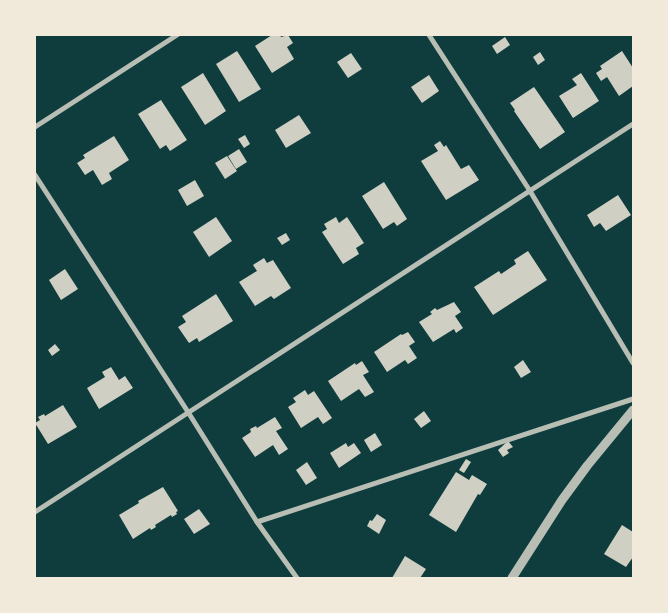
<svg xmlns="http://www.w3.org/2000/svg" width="668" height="613" viewBox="0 0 668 613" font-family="Arial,sans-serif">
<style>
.building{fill:#cfcfc3}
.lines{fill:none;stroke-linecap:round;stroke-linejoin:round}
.minor{stroke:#b8beb3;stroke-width:5}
.tertiary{stroke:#b8beb3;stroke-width:9}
</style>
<rect width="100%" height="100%" fill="#0f3d3e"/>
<g class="building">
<polygon points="272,35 280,35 281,37 288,35 293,43 287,47 294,59 272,73 255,46"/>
<polygon points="505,37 510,45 497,54 492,46"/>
<polygon points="237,51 261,89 239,102 216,64"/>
<polygon points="622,51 633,68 633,86 619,96 607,77 601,81 596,73 602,69 600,66"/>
<polygon points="540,52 545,60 538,65 533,57"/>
<polygon points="351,53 362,69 348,78 337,62"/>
<polygon points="203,73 226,111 205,125 181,87"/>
<polygon points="581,73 599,101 573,118 559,96 577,85 572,79"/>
<polygon points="429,75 439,91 422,103 411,87"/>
<polygon points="534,87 565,132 540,149 514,111 515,110 510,103"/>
<polygon points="161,100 187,140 170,151 166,145 160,149 138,114"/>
<polygon points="299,115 311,133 286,148 275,130"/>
<polygon points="245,135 250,144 244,148 238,139"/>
<polygon points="114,136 129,160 109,173 112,179 102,185 93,170 85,175 77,163 85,158 83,155"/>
<polygon points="440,141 444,147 446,145 461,169 469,165 479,180 446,200 421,161 438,151 434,145"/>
<polygon points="239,149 247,162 236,169 228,156"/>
<polygon points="227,156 237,171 225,179 215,163"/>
<polygon points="195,180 204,196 187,206 178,190"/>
<polygon points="384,182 407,219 397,226 394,222 383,229 362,196"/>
<polygon points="618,195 631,215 606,231 600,223 594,227 587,215"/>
<polygon points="216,217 232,241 209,257 193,232"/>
<polygon points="336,217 339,223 347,217 364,243 356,248 359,254 343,264 322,232 327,229 324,224"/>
<polygon points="286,233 290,240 282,245 277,238"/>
<polygon points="528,251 547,280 493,315 474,287 499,271 501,274 516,264 514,260"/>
<polygon points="264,258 267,263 273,260 291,288 274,299 271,296 255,306 239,282 257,271 253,265"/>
<polygon points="65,269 78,289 61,300 49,280"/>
<polygon points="216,294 233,321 199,342 197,338 189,343 178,327 186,322 182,316"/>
<polygon points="454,302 461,312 455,316 463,328 456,333 454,329 433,342 419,322 432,314 430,312 435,308 437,310"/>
<polygon points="408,332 415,342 409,346 417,358 408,364 405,360 387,372 374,352 401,334 402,335"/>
<polygon points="55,344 60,350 52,356 48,350"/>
<polygon points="523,360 531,372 521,378 514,367"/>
<polygon points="362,361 369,372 363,375 374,392 365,397 359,389 341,401 328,381 355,363 356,365"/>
<polygon points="111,367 119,380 125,376 133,388 99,409 87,388 105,377 102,372"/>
<polygon points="305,390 308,395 314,391 332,418 323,424 318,417 301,428 288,407 296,402 293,398"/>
<polygon points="63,405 77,427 48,444 35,423 40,420 38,417 44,414 45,416"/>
<polygon points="424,411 431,421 421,428 414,419"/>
<polygon points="275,417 282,428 276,431 288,449 279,455 273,445 255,457 242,438 251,432 250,429 256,426 257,428"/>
<polygon points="375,433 382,445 371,452 364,440"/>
<polygon points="508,441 513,447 507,450 509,453 503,457 498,450"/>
<polygon points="346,443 348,447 354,443 361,453 339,468 330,453"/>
<polygon points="466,459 471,462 464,473 459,470"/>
<polygon points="307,462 317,478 306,485 296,470"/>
<polygon points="456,472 469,480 472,475 487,484 480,495 478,494 456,532 429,515"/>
<polygon points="163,487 178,511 176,512 177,514 172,517 171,515 155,525 156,527 151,530 150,528 133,539 119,515 139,503 138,501"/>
<polygon points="199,509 210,524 194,534 184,519"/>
<polygon points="377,514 386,520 379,534 367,526 370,520 372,521"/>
<polygon points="622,525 633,532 633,557 626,567 604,554"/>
<polygon points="405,556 426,569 420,578 392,578"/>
</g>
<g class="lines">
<g class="minor">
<polyline points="429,35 530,191 633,363"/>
<polyline points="35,127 177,35"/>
<polyline points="35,175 188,412 257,522 297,578"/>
<polyline points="35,512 633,124"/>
<polyline points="257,522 633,399"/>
</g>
<polyline class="tertiary" points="512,578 562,500 587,466 633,410"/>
</g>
<rect width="668" height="613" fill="none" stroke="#f1e9da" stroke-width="72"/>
</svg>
